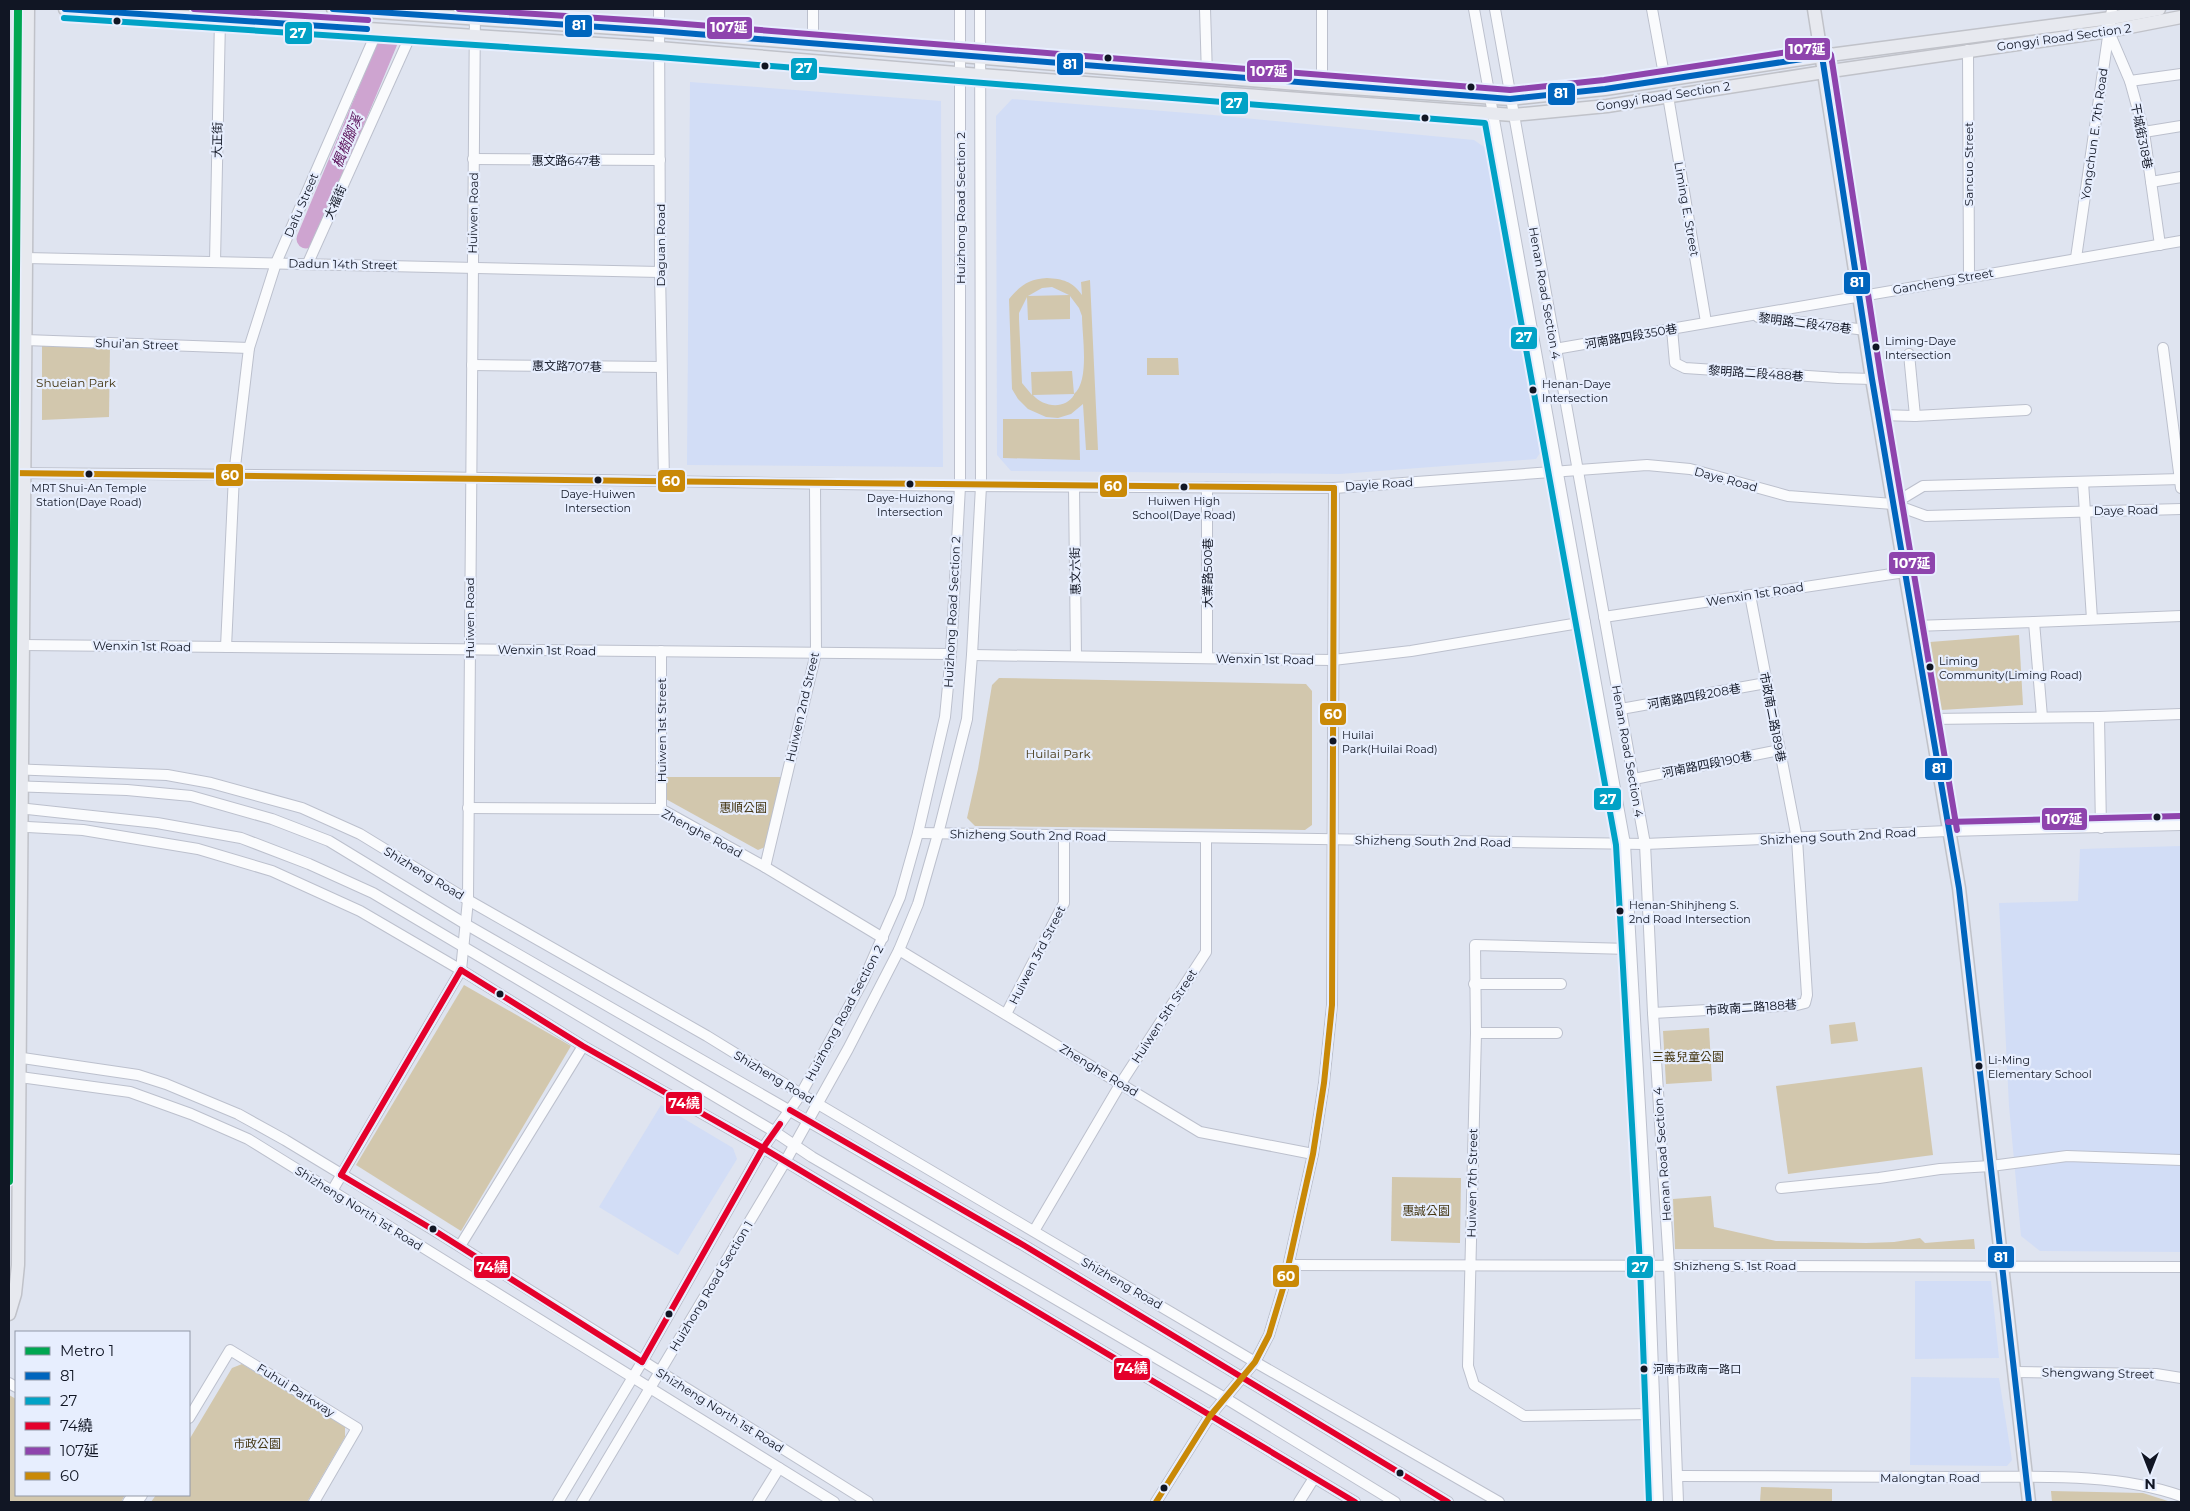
<svg xmlns="http://www.w3.org/2000/svg" width="2190" height="1511" viewBox="0 0 2190 1511" font-family="Montserrat,'Noto Sans TC',sans-serif">
<style>
.built{fill:#d2ddf6}
.green{fill:#d2c7ad;fill-rule:evenodd}
.lines{fill:none;stroke-linecap:round;stroke-linejoin:round}
.river{stroke:#cea4d0;stroke-width:19}
.minor-casing{stroke:#bcc0cd;stroke-width:12}
.major-casing{stroke:#c0c2c9;stroke-width:15}
.minor{stroke:#fafbfd;stroke-width:10}
.major{stroke:#e7e9ef;stroke-width:12}
.bus-1-casing{stroke:#e7eefe;stroke-width:10}
.bus-2-casing{stroke:#e7eefe;stroke-width:10}
.bus-3-casing{stroke:#e7eefe;stroke-width:10}
.bus-4-casing{stroke:#e7eefe;stroke-width:10}
.bus-5-casing{stroke:#e7eefe;stroke-width:10}
.bus-1{stroke:#0065bd;stroke-width:6}
.bus-2{stroke:#01a2c6;stroke-width:6}
.bus-3{stroke:#e4002b;stroke-width:6}
.bus-4{stroke:#8e44ad;stroke-width:6}
.bus-5{stroke:#c98907;stroke-width:6}
.metro-1-casing{stroke:#e7eefe;stroke-width:11}
.metro-1{stroke:#00a651;stroke-width:8}
.bus-dot{fill:#111624;stroke:#e7eefe;stroke-width:2}
.labels{text-anchor:middle;dominant-baseline:central;stroke-width:4.5;stroke-linejoin:round;paint-order:stroke}
.bus-label{font-size:11px;fill:#111624;stroke:#e7eefe;text-anchor:start}
.street-label{font-size:12px;fill:#111624;stroke:#e7eefe}
.park-label{font-size:12px;fill:#433511;stroke:#e7eefe}
.water-label{font-size:14px;font-style:italic;fill:#580e58;stroke:#e7eefe}
.line-badge{stroke:#e7eefe;stroke-width:2}
.badge-label{font-size:14px;text-anchor:middle;font-weight:bold;fill:#fff}
</style>
<rect width="100%" height="100%" fill="#dfe4f0"/>
<g class="built">
<polygon points="690,82 941,101 943,467 687,465"/>
<polygon points="1012,99 1213,115 1474,140 1487,149 1506,248 1527,384 1540,453 1536,459 1340,474 1011,471 997,455 996,116"/>
<polygon points="2181,846 2181,1252 2040,1251 2021,1236 2009,1106 1999,903 2078,901 2080,849"/>
<polygon points="661,1105 733,1148 737,1159 678,1255 599,1207"/>
<polygon points="1915,1281 1991,1281 1999,1358 1915,1359"/>
<polygon points="1911,1377 1999,1378 2012,1460 2007,1466 1910,1465"/>
</g>
<g class="green">
<path d="M1047 278C1063 279 1072 281 1082 295L1081 282 1090 280 1098 450H1086L1083 404 1071 414 1058 418 1046 417 1028 409 1018 399 1012 389 1009 299C1021 285 1029 279 1047 278ZM1052 287 1069 295 1028 296 1042 288ZM1070 296 1079 308 1082 316C1082 335 1090 381 1074 394L1072 371 1031 372 1032 395 1022 383 1019 319V313L1027 297 1028 320 1070 319ZM1033 395 1074 394V395C1065 410 1043 407 1033 395Z"/>
<polygon points="42,346 110,347 109,417 42,420"/>
<polygon points="1147,358 1178,358 1179,375 1147,375"/>
<polygon points="1003,419 1079,419 1080,460 1003,458"/>
<polygon points="2019,635 2023,705 1941,710 1930,642"/>
<polygon points="999,678 1306,684 1312,691 1312,825 1305,830 975,826 967,818 978,769 992,685"/>
<polygon points="664,777 782,777 765,847 758,850 664,798"/>
<polygon points="464,985 571,1046 461,1231 356,1165"/>
<polygon points="1855,1022 1858,1041 1831,1044 1829,1025"/>
<polygon points="1709,1028 1712,1081 1666,1084 1663,1031"/>
<polygon points="1922,1067 1933,1155 1788,1174 1776,1086"/>
<polygon points="1392,1177 1461,1178 1460,1243 1391,1241"/>
<polygon points="1711,1196 1714,1227 1776,1241 1866,1243 1894,1242 1920,1238 1925,1243 1974,1239 1975,1249 1675,1249 1673,1199"/>
<polygon points="242,1364 345,1426 345,1437 307,1502 151,1502 156,1495 189,1495 189,1440 232,1368"/>
<polygon points="9,1395 16,1399 16,1495 125,1495 121,1502 9,1502"/>
<polygon points="1761,1487 1832,1489 1832,1502 1760,1502"/>
<polygon points="2051,1491 2143,1493 2171,1502 2052,1502"/>
</g>
<g class="lines">
<polyline class="river" points="306,239 388,42"/>
<g class="minor-casing">
<g id="minor">
<polyline points="659,9 660,272 664,481"/>
<polyline points="813,9 813,43"/>
<polyline points="1205,9 1207,76"/>
<polyline points="1322,9 1322,86"/>
<polyline points="1474,9 1625,844 1649,1265 1658,1502"/>
<polyline points="1495,9 1645,844 1653,1013 1669,1265 1678,1502"/>
<polyline points="1652,9 1665,80"/>
<polyline points="2109,32 2130,81 2144,132 2160,245"/>
<polyline points="1968,50 1969,277"/>
<polyline points="2130,81 2181,74"/>
<polyline points="1668,96 1706,322"/>
<polyline points="2144,132 2181,126"/>
<polyline points="473,159 660,160"/>
<polyline points="2151,182 2181,177"/>
<polyline points="26,258 660,272"/>
<polyline points="2076,258 2112,9"/>
<polyline points="215,262 220,19"/>
<polyline points="308,263 412,32"/>
<polyline points="1758,317 1866,330"/>
<polyline points="1672,329 1675,363 1685,368 1838,378 1872,379"/>
<polyline points="25,340 249,348"/>
<polyline points="2163,348 2181,488"/>
<polyline points="1555,349 2181,241"/>
<polyline points="1909,354 1915,416"/>
<polyline points="472,365 661,367"/>
<polyline points="1879,415 1915,416 2026,410"/>
<polyline points="9,473 366,476 960,486 1334,488 1647,465 1690,469 1788,496 1893,504 1926,516 2181,509"/>
<polyline points="2083,482 2092,619"/>
<polyline points="1074,487 1076,656"/>
<polyline points="1207,487 1207,658"/>
<polyline points="1893,504 1923,486 2181,479"/>
<polyline points="1604,617 1905,572"/>
<polyline points="2034,622 2181,616"/>
<polyline points="1914,626 2034,622 2042,717"/>
<polyline points="22,645 951,654"/>
<polyline points="226,647 234,475 249,348 276,263 378,29"/>
<polyline points="972,655 1333,660 1411,651 1585,622"/>
<polyline points="1621,709 1766,683"/>
<polyline points="2099,717 2181,714"/>
<polyline points="1930,719 2099,717 2101,828"/>
<polyline points="9,769 167,775 211,783 302,808 360,834 468,900 707,1036 801,1094 1255,1362 1499,1502"/>
<polyline points="1634,779 1780,750"/>
<polyline points="9,786 127,790 191,796 272,819 329,841 467,925 1025,1246 1448,1502"/>
<polyline points="9,807 157,823 241,838 309,864 373,893 775,1132 812,1157 1225,1398 1395,1502"/>
<polyline points="468,808 661,809 765,867 883,938"/>
<polyline points="661,809 661,651"/>
<polyline points="9,826 83,830 198,849 272,871 360,911 461,970 583,1046 763,1148 1355,1502"/>
<polyline points="918,833 1645,844 1948,831 2181,825"/>
<polyline points="765,867 816,653 815,484"/>
<polyline points="1630,949 1475,945 1476,1033 1468,1366 1474,1385 1524,1416 1654,1414"/>
<polyline points="899,950 1200,1132 1313,1154"/>
<polyline points="1474,984 1561,984"/>
<polyline points="1653,1013 1797,1005 1805,1003 1807,995 1797,839 1750,595"/>
<polyline points="1006,1014 1064,903 1064,836"/>
<polyline points="1476,1033 1557,1033"/>
<polyline points="9,1056 138,1075 166,1084 238,1114 285,1140 432,1229 868,1502"/>
<polyline points="9,1078 20,1077 130,1092 191,1114 248,1139 834,1502"/>
<polyline points="1781,1188 1879,1178 1940,1169 1991,1166 2067,1156 2181,1160"/>
<polyline points="332,1191 461,970 468,900 475,9"/>
<polyline points="1034,1231 1121,1083 1206,952 1206,838"/>
<polyline points="460,1246 583,1046"/>
<polyline points="1289,1265 2181,1267"/>
<polyline points="2014,1372 2156,1374 2181,1378"/>
<polyline points="9,1383 16,1387"/>
<polyline points="189,1418 230,1350 357,1428 314,1502"/>
<path d="M1677 1476C1771 1476 1866 1477 1960 1477 2031 1477 2114 1472 2181 1496"/>
<polyline points="128,1502 133,1495"/>
<polyline points="137,1502 142,1495"/>
<polyline points="558,1502 642,1362 763,1148 801,1094 864,979 900,897 918,833 945,717 951,654 960,486 960,9"/>
<polyline points="582,1502 785,1162 848,1049 899,950 918,904 938,834 967,719 972,655 981,486 980,9"/>
<polyline points="758,1502 779,1468"/>
<polyline points="1156,1502 1210,1416 1255,1362 1269,1335 1284,1285 1313,1154 1324,1083 1332,1005 1334,488"/>
<polyline points="1299,1502 1314,1478"/>
</g>
</g>
<g class="major-casing">
<g id="major">
<polyline points="65,9 659,48 980,75 1513,115 1607,106 1824,72 2109,31 2181,17"/>
<polyline points="333,9 659,31 1322,86 1510,99 1605,89 1822,56 2111,18 2159,9"/>
<polyline points="1814,9 1872,379 1959,888 2029,1502"/>
<polyline points="9,1314 15,1294 18,1265 28,9"/>
</g>
</g>
<use href="#minor" class="minor"/>
<use href="#major" class="major"/>
<g class="bus-1-casing">
<g id="bus-1">
<polyline points="65,9 367,29"/>
<polyline points="333,9 659,31 1510,99 1605,89 1822,56 1872,379 1959,888 2029,1502"/>
</g>
</g>
<g class="bus-2-casing">
<polyline id="bus-2" points="64,18 658,57 1485,123 1616,845 1640,1265 1649,1502"/>
</g>
<g class="bus-3-casing">
<g id="bus-3">
<polyline points="461,970 583,1046 763,1148 1355,1502"/>
<polyline points="790,1110 1025,1246 1448,1502"/>
<polyline points="341,1175 432,1229 642,1362"/>
<polyline points="341,1175 461,970"/>
<polyline points="642,1362 763,1148 780,1124"/>
</g>
</g>
<g class="bus-4-casing">
<g id="bus-4">
<polyline points="194,9 368,20"/>
<polyline points="459,9 660,22 1510,90 1604,80 1821,47 1826,48 1831,55 1881,378 1957,830"/>
<polyline points="1948,822 2181,816"/>
</g>
</g>
<g class="bus-5-casing">
<g id="bus-5">
<path d="M9 473C451 477 892 486 1334 488"/>
<polyline points="1156,1502 1210,1416 1255,1362 1269,1335 1284,1285 1313,1154 1324,1083 1332,1005 1334,488"/>
</g>
</g>
<use href="#bus-1" class="bus-1"/>
<use href="#bus-2" class="bus-2"/>
<use href="#bus-3" class="bus-3"/>
<use href="#bus-4" class="bus-4"/>
<use href="#bus-5" class="bus-5"/>
<g class="metro-1-casing">
<polyline id="metro-1" points="9,1181 18,9"/>
</g>
<use href="#metro-1" class="metro-1"/>
</g>
<g class="bus-dot">
<circle cx="117" cy="21" r="4.5"/>
<circle cx="1108" cy="58" r="4.5"/>
<circle cx="765" cy="66" r="4.5"/>
<circle cx="1471" cy="87" r="4.5"/>
<circle cx="1425" cy="118" r="4.5"/>
<circle cx="1876" cy="347" r="4.5"/>
<circle cx="1533" cy="390" r="4.5"/>
<circle cx="89" cy="474" r="4.5"/>
<circle cx="598" cy="480" r="4.5"/>
<circle cx="910" cy="484" r="4.5"/>
<circle cx="1184" cy="487" r="4.5"/>
<circle cx="1930" cy="667" r="4.5"/>
<circle cx="1333" cy="741" r="4.5"/>
<circle cx="2157" cy="817" r="4.5"/>
<circle cx="1620" cy="911" r="4.5"/>
<circle cx="500" cy="994" r="4.5"/>
<circle cx="1979" cy="1066" r="4.5"/>
<circle cx="433" cy="1229" r="4.5"/>
<circle cx="669" cy="1314" r="4.5"/>
<circle cx="1644" cy="1369" r="4.5"/>
<circle cx="1400" cy="1473" r="4.5"/>
<circle cx="1164" cy="1488" r="4.5"/>
</g>
<g class="labels">
<g class="bus-label">
<text x="1885" y="341">Liming-Daye<tspan x="1885" dy="14">Intersection</tspan></text>
<text x="1542" y="384">Henan-Daye<tspan x="1542" dy="14">Intersection</tspan></text>
<text x="89" y="488" text-anchor="middle">MRT Shui-An Temple<tspan x="89" dy="14">Station(Daye Road)</tspan></text>
<text x="598" y="494" text-anchor="middle">Daye-Huiwen<tspan x="598" dy="14">Intersection</tspan></text>
<text x="910" y="498" text-anchor="middle">Daye-Huizhong<tspan x="910" dy="14">Intersection</tspan></text>
<text x="1184" y="501" text-anchor="middle">Huiwen High<tspan x="1184" dy="14">School(Daye Road)</tspan></text>
<text x="1939" y="661">Liming<tspan x="1939" dy="14">Community(Liming Road)</tspan></text>
<text x="1342" y="735">Huilai<tspan x="1342" dy="14">Park(Huilai Road)</tspan></text>
<text x="1629" y="905">Henan-Shihjheng S.<tspan x="1629" dy="14">2nd Road Intersection</tspan></text>
<text x="1988" y="1060">Li-Ming<tspan x="1988" dy="14">Elementary School</tspan></text>
<text x="1653" y="1369">河南市政南一路口</text>
</g>
<g class="street-label">
<text transform="translate(2064 37) rotate(-8)">Gongyi Road Section 2</text>
<text transform="translate(1663 96) rotate(-9)">Gongyi Road Section 2</text>
<text transform="translate(2094 134) rotate(-82)">Yongchun E. 7th Road</text>
<text transform="translate(2142 136) rotate(79)">干城街318巷</text>
<text transform="translate(217 140) rotate(-89)">大正街</text>
<text x="566" y="160">惠文路647巷</text>
<text transform="translate(1968 164) rotate(-90)">Sancuo Street</text>
<text transform="translate(335 202) rotate(-66)">大福街</text>
<text transform="translate(301 205) rotate(-67)">Dafu Street</text>
<text transform="translate(960 208) rotate(-90)">Huizhong Road Section 2</text>
<text transform="translate(1687 209) rotate(80)">Liming E. Street</text>
<text transform="translate(473 213) rotate(-89)">Huiwen Road</text>
<text transform="translate(660 245) rotate(-90)">Daguan Road</text>
<text transform="translate(343 264) rotate(1)">Dadun 14th Street</text>
<text transform="translate(1943 281) rotate(-10)">Gancheng Street</text>
<text transform="translate(1545 293) rotate(80)">Henan Road Section 4</text>
<text transform="translate(1805 323) rotate(7)">黎明路二段478巷</text>
<text transform="translate(1631 336) rotate(-10)">河南路四段350巷</text>
<text transform="translate(137 344) rotate(2)">Shui’an Street</text>
<text transform="translate(567 366) rotate(1)">惠文路707巷</text>
<text transform="translate(1756 373) rotate(4)">黎明路二段488巷</text>
<text transform="translate(1726 479) rotate(15)">Daye Road</text>
<text transform="translate(1379 484) rotate(-4)">Dayie Road</text>
<text transform="translate(2126 510) rotate(-1)">Daye Road</text>
<text transform="translate(1075 571) rotate(-91)">惠文六街</text>
<text transform="translate(1207 573) rotate(-90)">大業路500巷</text>
<text transform="translate(1755 594) rotate(-9)">Wenxin 1st Road</text>
<text transform="translate(952 612) rotate(-87)">Huizhong Road Section 2</text>
<text transform="translate(469 618) rotate(-90)">Huiwen Road</text>
<text transform="translate(142 646) rotate(1)">Wenxin 1st Road</text>
<text transform="translate(547 650) rotate(1)">Wenxin 1st Road</text>
<text transform="translate(1265 659) rotate(1)">Wenxin 1st Road</text>
<text transform="translate(1694 696) rotate(-10)">河南路四段208巷</text>
<text transform="translate(802 707) rotate(-77)">Huiwen 2nd Street</text>
<text transform="translate(1773 717) rotate(79)">市政南二路189巷</text>
<text transform="translate(661 730) rotate(-90)">Huiwen 1st Street</text>
<text transform="translate(1628 751) rotate(80)">Henan Road Section 4</text>
<text transform="translate(1707 764) rotate(-11)">河南路四段190巷</text>
<text transform="translate(702 833) rotate(28)">Zhenghe Road</text>
<text transform="translate(1028 835) rotate(1)">Shizheng South 2nd Road</text>
<text transform="translate(1838 836) rotate(-3)">Shizheng South 2nd Road</text>
<text transform="translate(1433 841) rotate(1)">Shizheng South 2nd Road</text>
<text transform="translate(424 873) rotate(31)">Shizheng Road</text>
<text transform="translate(1037 955) rotate(-63)">Huiwen 3rd Street</text>
<text transform="translate(1751 1007) rotate(-4)">市政南二路188巷</text>
<text transform="translate(844 1013) rotate(-62)">Huizhong Road Section 2</text>
<text transform="translate(1164 1016) rotate(-57)">Huiwen 5th Street</text>
<text transform="translate(1099 1070) rotate(31)">Zhenghe Road</text>
<text transform="translate(774 1077) rotate(31)">Shizheng Road</text>
<text transform="translate(1662 1154) rotate(-94)">Henan Road Section 4</text>
<text transform="translate(1472 1183) rotate(-89)">Huiwen 7th Street</text>
<text transform="translate(359 1208) rotate(32)">Shizheng North 1st Road</text>
<text x="1735" y="1265">Shizheng S. 1st Road</text>
<text transform="translate(1122 1283) rotate(30)">Shizheng Road</text>
<text transform="translate(711 1286) rotate(-59)">Huizhong Road Section 1</text>
<text transform="translate(2098 1373) rotate(1)">Shengwang Street</text>
<text transform="translate(296 1390) rotate(32)">Fuhui Parkway</text>
<text transform="translate(720 1410) rotate(32)">Shizheng North 1st Road</text>
<text x="1930" y="1477">Malongtan Road</text>
</g>
<g class="park-label">
<text x="76" y="382">Shueian Park</text>
<text x="1058" y="753">Huilai Park</text>
<text x="743" y="807">惠順公園</text>
<text x="1688" y="1056">三義兒童公園</text>
<text x="1426" y="1210">惠誠公園</text>
<text x="257" y="1443">市政公園</text>
</g>
<g class="water-label">
<text transform="translate(347 141) rotate(-67)">楓樹腳溪</text>
</g>
</g>
<g class="line-badge">
<rect x="564" y="14" width="29" height="24" rx="5" fill="#0065bd"/>
<rect x="706" y="16" width="47" height="24" rx="5" fill="#8e44ad"/>
<rect x="284" y="21" width="29" height="24" rx="5" fill="#01a2c6"/>
<rect x="1784" y="37" width="47" height="24" rx="5" fill="#8e44ad"/>
<rect x="1056" y="52" width="28" height="24" rx="5" fill="#0065bd"/>
<rect x="790" y="57" width="28" height="24" rx="5" fill="#01a2c6"/>
<rect x="1246" y="59" width="47" height="24" rx="5" fill="#8e44ad"/>
<rect x="1547" y="82" width="29" height="24" rx="5" fill="#0065bd"/>
<rect x="1220" y="91" width="29" height="24" rx="5" fill="#01a2c6"/>
<rect x="1843" y="271" width="28" height="24" rx="5" fill="#0065bd"/>
<rect x="1510" y="326" width="28" height="24" rx="5" fill="#01a2c6"/>
<rect x="215" y="463" width="29" height="24" rx="5" fill="#c98907"/>
<rect x="657" y="469" width="29" height="24" rx="5" fill="#c98907"/>
<rect x="1099" y="474" width="29" height="24" rx="5" fill="#c98907"/>
<rect x="1888" y="551" width="48" height="24" rx="5" fill="#8e44ad"/>
<rect x="1319" y="702" width="28" height="24" rx="5" fill="#c98907"/>
<rect x="1924" y="757" width="29" height="24" rx="5" fill="#0065bd"/>
<rect x="1593" y="787" width="29" height="24" rx="5" fill="#01a2c6"/>
<rect x="2041" y="807" width="47" height="24" rx="5" fill="#8e44ad"/>
<rect x="665" y="1091" width="38" height="24" rx="5" fill="#e4002b"/>
<rect x="1987" y="1245" width="28" height="24" rx="5" fill="#0065bd"/>
<rect x="473" y="1255" width="38" height="24" rx="5" fill="#e4002b"/>
<rect x="1626" y="1255" width="28" height="24" rx="5" fill="#01a2c6"/>
<rect x="1272" y="1264" width="28" height="24" rx="5" fill="#c98907"/>
<rect x="1113" y="1357" width="38" height="24" rx="5" fill="#e4002b"/>
</g>
<g class="badge-label">
<text x="579" y="30">81</text>
<text x="729" y="32">107延</text>
<text x="298" y="38">27</text>
<text x="1807" y="54">107延</text>
<text x="1070" y="69">81</text>
<text x="804" y="73">27</text>
<text x="1269" y="76">107延</text>
<text x="1561" y="98">81</text>
<text x="1234" y="108">27</text>
<text x="1857" y="287">81</text>
<text x="1524" y="342">27</text>
<text x="230" y="480">60</text>
<text x="671" y="486">60</text>
<text x="1113" y="491">60</text>
<text x="1912" y="568">107延</text>
<text x="1333" y="719">60</text>
<text x="1939" y="773">81</text>
<text x="1608" y="804">27</text>
<text x="2064" y="824">107延</text>
<text x="684" y="1108">74繞</text>
<text x="2001" y="1262">81</text>
<text x="492" y="1272">74繞</text>
<text x="1640" y="1272">27</text>
<text x="1286" y="1281">60</text>
<text x="1132" y="1373">74繞</text>
</g>
<rect width="2190" height="1511" fill="none" stroke="#111624" stroke-width="20"/>
<rect x="15" y="1331" width="175" height="165" fill="#e7eefe" stroke="#9198a7"/>
<rect x="25" y="1347" width="25" height="8" fill="#00a651" stroke="#9198a7"/>
<text x="60" y="1356" font-size="15" fill="#111624">Metro 1</text>
<rect x="25" y="1372" width="25" height="8" fill="#0065bd" stroke="#9198a7"/>
<text x="60" y="1381" font-size="15" fill="#111624">81</text>
<rect x="25" y="1397" width="25" height="8" fill="#01a2c6" stroke="#9198a7"/>
<text x="60" y="1406" font-size="15" fill="#111624">27</text>
<rect x="25" y="1422" width="25" height="8" fill="#e4002b" stroke="#9198a7"/>
<text x="60" y="1431" font-size="15" fill="#111624">74繞</text>
<rect x="25" y="1447" width="25" height="8" fill="#8e44ad" stroke="#9198a7"/>
<text x="60" y="1456" font-size="15" fill="#111624">107延</text>
<rect x="25" y="1472" width="25" height="8" fill="#c98907" stroke="#9198a7"/>
<text x="60" y="1481" font-size="15" fill="#111624">60</text>
<g transform="translate(2150 1471) rotate(180)" stroke="#e7eefe" stroke-width="4" paint-order="stroke">
<path d="M0-4L9 19L0 12L-9 19Z" fill="#111624"/>
<text y="-8" font-size="14" font-weight="bold" text-anchor="middle" fill="#111624">N</text>
</g>
</svg>
